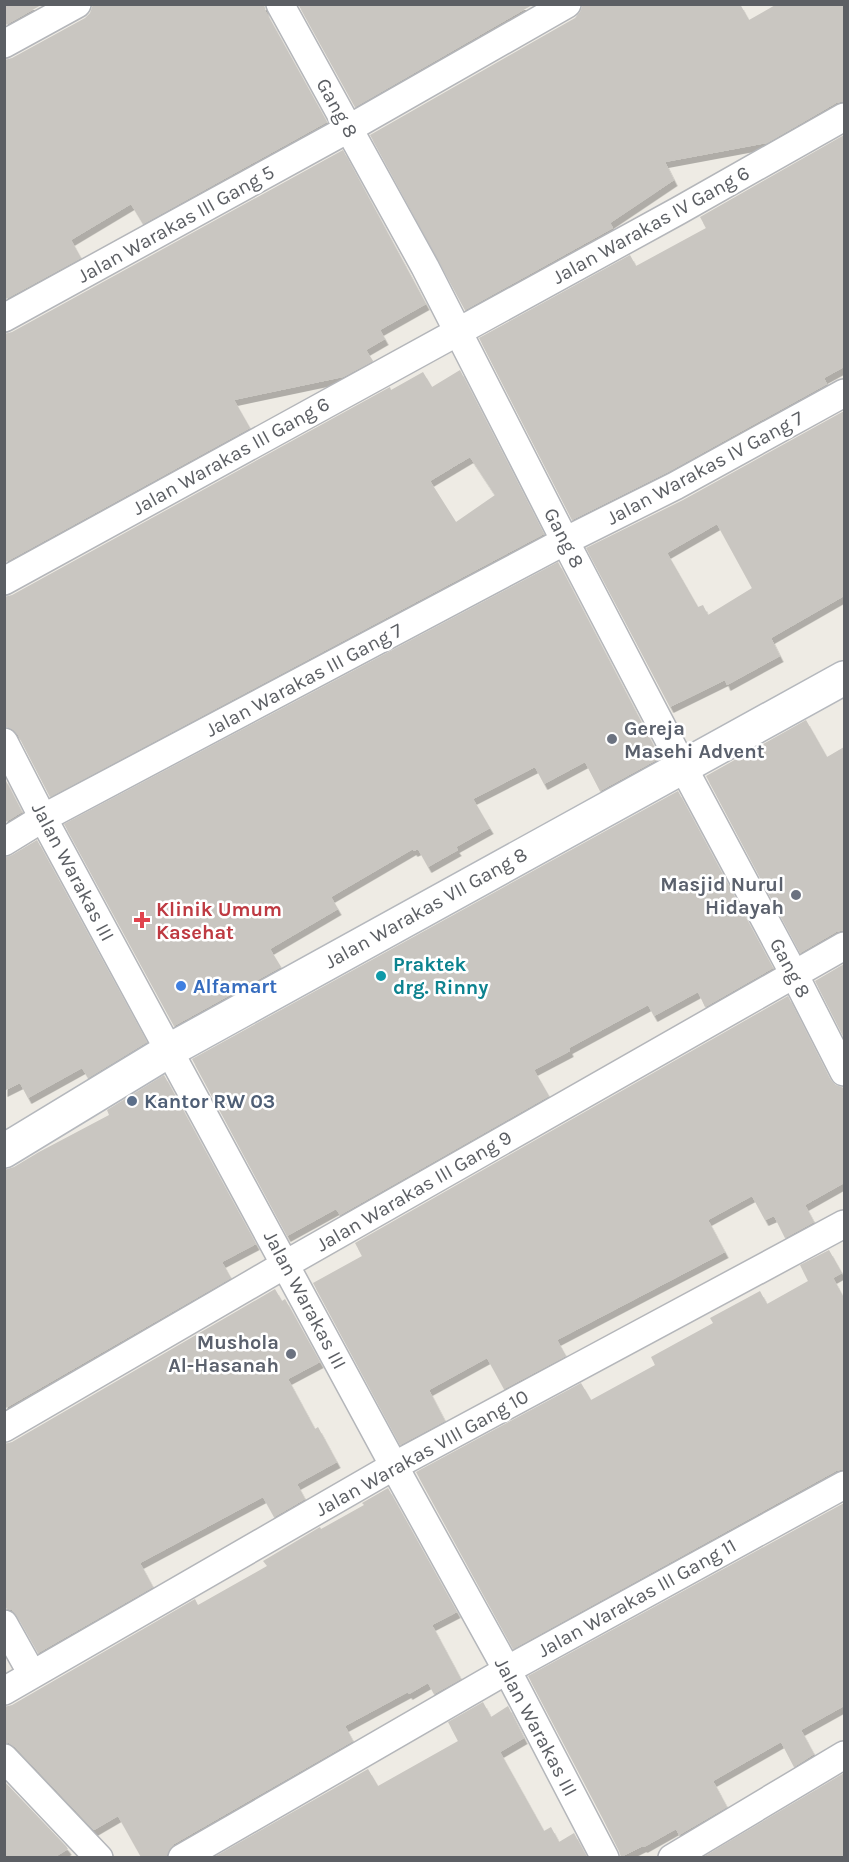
<svg xmlns="http://www.w3.org/2000/svg" width="849" height="1862" viewBox="0 0 849 1862" font-family="Karla,sans-serif">
<style>
.building{fill:#c9c6c1;fill-rule:evenodd;filter:url(#shadow)}
.lines{fill:none;stroke-linecap:round;stroke-linejoin:round}
.street-casing{stroke:#b4b6ba;stroke-width:30}
.secondary-casing{stroke:#b5b8bd;stroke-width:36}
.street{stroke:#fff;stroke-width:27}
.secondary{stroke:#fff;stroke-width:33}
.worship-dot{fill:#6b7280;stroke:#fff;stroke-width:2}
.health-dot{fill:#e0444e;stroke:#fff;stroke-width:2}
.culture-dot{fill:#0f9aa8;stroke:#fff;stroke-width:2}
.shop-dot{fill:#3f7fe0;stroke:#fff;stroke-width:2}
.service-dot{fill:#5c6f8a;stroke:#fff;stroke-width:2}
.labels{text-anchor:middle;dominant-baseline:central;stroke-width:5;stroke-linejoin:round;paint-order:stroke}
.street-label{font-size:20px;fill:#5c5f64;stroke:#fff}
.worship-label{font-size:20px;font-weight:bold;fill:#5b616d;stroke:#fff;text-anchor:end}
.health-label{font-size:20px;font-weight:bold;fill:#be3a42;stroke:#fff;text-anchor:start}
.culture-label{font-size:20px;font-weight:bold;fill:#0d838f;stroke:#fff;text-anchor:start}
.shop-label{font-size:20px;font-weight:bold;fill:#366cbe;stroke:#fff;text-anchor:start}
.service-label{font-size:20px;font-weight:bold;fill:#4e5e75;stroke:#fff;text-anchor:start}
</style>
<defs>
<filter id="shadow"><feDropShadow dx="3.5" dy="6" stdDeviation="0" flood-color="#0004"/></filter>
</defs>
<rect width="100%" height="100%" fill="#eeebe4"/>
<g class="building">
<polygon points="4,4 43,4 4,26"/>
<polygon points="93,4 264,4 266,12 327,122 143,224 131,204 71,240 81,258 4,300 4,60 12,58 85,18 90,13"/>
<polygon points="298,4 534,4 355,107"/>
<polygon points="583,4 740,4 749,20 777,4 844,4 844,101 836,103 767,143 665,162 674,180 610,223 613,228 465,310 370,135 575,18 580,12"/>
<polygon points="844,135 844,367 824,378 827,384 668,472 572,520 479,338 630,255 636,266 706,228 700,217"/>
<polygon points="343,150 426,304 380,330 385,339 366,350 373,361 343,377 234,400 250,428 4,563 4,334 12,332"/>
<path d="M460 370 544 534 50 797 18 735 12 729 4 726V597L12 595 390 387 391 390 423 372 432 387ZM470 457 495 495 456 522 430 481Z"/>
<path d="M844 411V596L771 638 780 656 727 685 725 680 670 707 586 548 683 500ZM717 524 752 588 708 615 703 605 698 607 667 553Z"/>
<polygon points="558,562 660,758 600,791 585,762 544,784 535,767 473,799 490,828 456,847 458,850 428,867 418,849 414,851 413,849 331,897 338,909 270,949 281,967 174,1026 64,824"/>
<polygon points="806,720 827,757 844,747 844,930 836,932 800,953 706,776"/>
<polygon points="4,777 22,812 4,823"/>
<polygon points="678,791 773,968 705,1007 698,992 654,1016 648,1005 569,1048 570,1051 534,1070 549,1096 340,1215 336,1209 287,1236 192,1059"/>
<polygon points="37,840 147,1042 88,1078 82,1068 28,1098 20,1083 4,1091 4,858 12,855"/>
<polygon points="844,964 844,1038 815,981"/>
<polygon points="788,996 830,1079 836,1085 844,1088 844,1183 805,1205 814,1222 785,1238 774,1216 765,1220 752,1196 708,1220 725,1252 557,1340 566,1356 504,1389 487,1358 429,1390 445,1421 400,1445 313,1283 362,1256 355,1243"/>
<polygon points="164,1075 256,1244 222,1262 231,1278 4,1409 4,1170 14,1167 39,1152 109,1115 107,1110"/>
<polygon points="829,1250 842,1273 833,1278 844,1298 844,1469 836,1471 513,1649 416,1472 581,1383 591,1400 655,1365 651,1357 713,1323 710,1318 760,1291 767,1304 808,1281 800,1265"/>
<polygon points="275,1289 282,1301 285,1299 320,1362 288,1379 315,1429 318,1427 337,1462 297,1484 305,1499 274,1517 263,1497 140,1563 153,1587 38,1653 17,1616 12,1610 4,1608 4,1444 12,1442"/>
<polygon points="388,1488 457,1612 432,1625 461,1679 434,1694 428,1683 409,1694 408,1692 345,1726 353,1741 174,1844 169,1850 166,1857 141,1857 118,1816 94,1830 15,1747 9,1743 4,1743 4,1707 12,1705 195,1599 198,1605 267,1566 263,1561 320,1527 321,1529 364,1505 362,1503"/>
<polygon points="844,1503 844,1706 801,1730 814,1754 794,1767 781,1742 713,1781 727,1807 679,1835 676,1829 644,1847 643,1846 621,1857 619,1851 602,1817 528,1676"/>
<polygon points="483,1702 491,1717 508,1706 524,1738 500,1752 544,1831 551,1827 559,1842 574,1833 587,1857 214,1857 368,1769 378,1786 458,1741 448,1722"/>
<polygon points="844,1773 844,1857 703,1857"/>
<polygon points="4,1781 66,1846 68,1849 55,1857 4,1857"/>
</g>
<g class="lines">
<g class="street-casing">
<g id="street">
<polyline points="280,4 425,267 565,541 683,767 794,974 844,1072"/>
<polyline points="4,44 77,4"/>
<polyline points="4,318 348,129 567,4"/>
<polyline points="4,581 678,211 844,117"/>
<polyline points="4,742 43,818 394,1466 507,1670 605,1858"/>
<polyline points="4,842 43,818 565,541 675,486 844,393"/>
<polyline points="4,1428 286,1264 844,946"/>
<polyline points="4,1624 32,1674"/>
<polyline points="4,1691 394,1466 844,1224"/>
<polyline points="4,1758 99,1858"/>
<polyline points="182,1858 516,1665 844,1485"/>
<polyline points="672,1858 844,1755"/>
</g>
</g>
<g class="secondary-casing">
<polyline id="secondary" points="4,1151 170,1050 844,678"/>
</g>
<use href="#street" class="street"/>
<use href="#secondary" class="secondary"/>
</g>
<g class="worship-dot">
<circle cx="612" cy="739" r="6"/>
<circle cx="796" cy="895" r="6"/>
<circle cx="291" cy="1354" r="6"/>
</g>
<path class="health-dot" d="M139 911h6v6h6v6h-6v6h-6v-6h-6v-6h6z"/>
<circle class="culture-dot" cx="381" cy="976" r="6"/>
<circle class="shop-dot" cx="181" cy="986" r="6"/>
<circle class="service-dot" cx="132" cy="1101" r="6"/>
<g class="labels">
<g class="street-label">
<text transform="translate(337 108) rotate(61)">Gang 8</text>
<text transform="translate(176 224) rotate(-29)">Jalan Warakas III Gang 5</text>
<text transform="translate(651 225) rotate(-29)">Jalan Warakas IV Gang 6</text>
<text transform="translate(231 456) rotate(-29)">Jalan Warakas III Gang 6</text>
<text transform="translate(705 468) rotate(-28)">Jalan Warakas IV Gang 7</text>
<text transform="translate(564 538) rotate(63)">Gang 8</text>
<text transform="translate(304 680) rotate(-28)">Jalan Warakas III Gang 7</text>
<text transform="translate(73 872) rotate(62)">Jalan Warakas III</text>
<text transform="translate(426 908) rotate(-29)">Jalan Warakas VII Gang 8</text>
<text transform="translate(790 968) rotate(62)">Gang 8</text>
<text transform="translate(414 1191) rotate(-30)">Jalan Warakas III Gang 9</text>
<text transform="translate(305 1300) rotate(62)">Jalan Warakas III</text>
<text transform="translate(422 1453) rotate(-29)">Jalan Warakas VIII Gang 10</text>
<text transform="translate(637 1598) rotate(-29)">Jalan Warakas III Gang 11</text>
<text transform="translate(536 1727) rotate(62)">Jalan Warakas III</text>
</g>
<g class="worship-label">
<text x="624" y="728" text-anchor="start">Gereja<tspan x="624" dy="23">Masehi Advent</tspan></text>
<text x="784" y="884">Masjid Nurul<tspan x="784" dy="23">Hidayah</tspan></text>
<text x="279" y="1342">Mushola<tspan x="279" dy="23">Al-Hasanah</tspan></text>
</g>
<g class="health-label">
<text x="156" y="909">Klinik Umum<tspan x="156" dy="23">Kasehat</tspan></text>
</g>
<g class="culture-label">
<text x="393" y="964">Praktek<tspan x="393" dy="23">drg. Rinny</tspan></text>
</g>
<g class="shop-label">
<text x="193" y="986">Alfamart</text>
</g>
<g class="service-label">
<text x="144" y="1101">Kantor RW 03</text>
</g>
</g>
<rect width="849" height="1862" fill="none" stroke="#5c5f64" stroke-width="12"/>
</svg>
